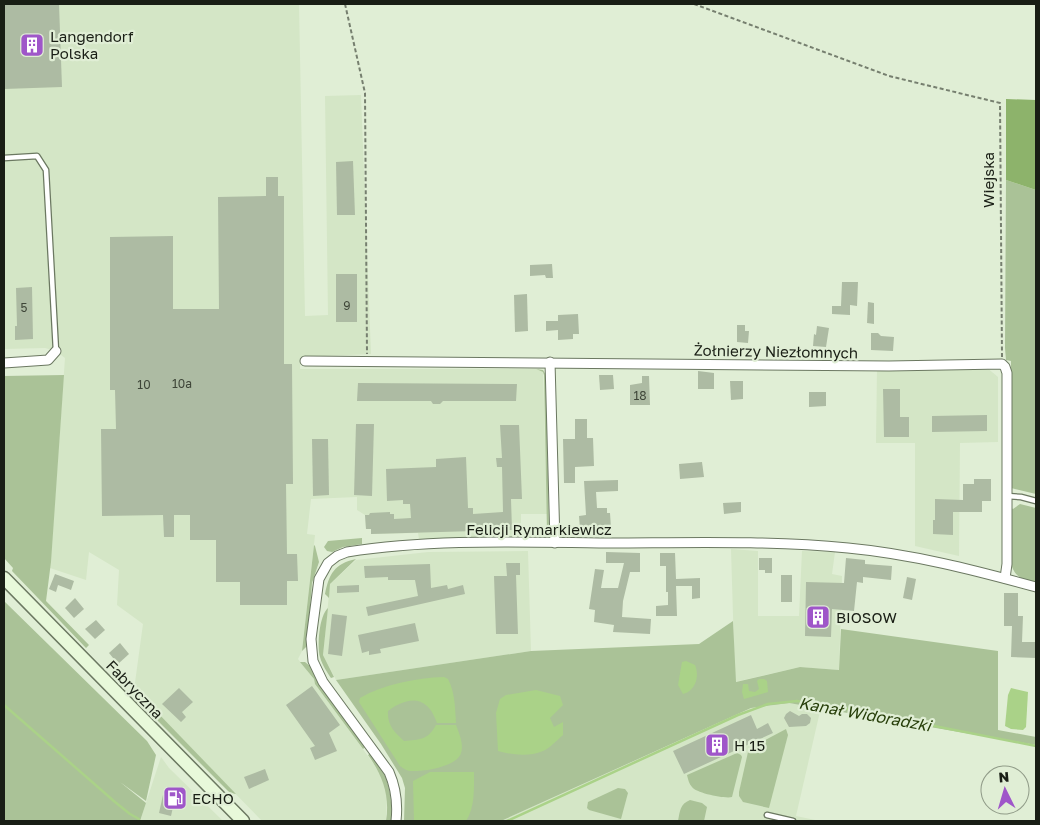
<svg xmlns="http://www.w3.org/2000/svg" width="1040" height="825" viewBox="0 0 1040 825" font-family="'Golos Text',sans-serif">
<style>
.built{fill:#d4e6c6}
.green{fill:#aac297}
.forest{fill:#8db36b}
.water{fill:#aad288}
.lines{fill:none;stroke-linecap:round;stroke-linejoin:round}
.stream{stroke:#aad288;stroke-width:2.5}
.building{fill:#adbba3}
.lane-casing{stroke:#6b7861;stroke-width:7}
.street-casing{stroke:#6b7861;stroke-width:11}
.secondary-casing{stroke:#6b7861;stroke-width:15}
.path{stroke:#767f6f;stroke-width:2;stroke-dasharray:4 2.5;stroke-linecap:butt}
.lane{stroke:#fff;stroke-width:4.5}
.street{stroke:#fff;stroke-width:9}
.secondary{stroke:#e8f9da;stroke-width:12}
.labels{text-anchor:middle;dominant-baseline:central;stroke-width:4.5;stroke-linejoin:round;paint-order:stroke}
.number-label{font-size:12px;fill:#3e4538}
.poi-label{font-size:15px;fill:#191e15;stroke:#e0eed5;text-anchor:start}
.street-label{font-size:15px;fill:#191e15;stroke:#e0eed5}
.water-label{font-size:16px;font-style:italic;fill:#263e09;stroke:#e0eed5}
</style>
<rect width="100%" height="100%" fill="#e0eed5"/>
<g class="built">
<polygon points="4,4 299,4 305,316 328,315 325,96 361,95 371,354 300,357 300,369 536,369 543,372 547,514 521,514 521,536 419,539 418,533 371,534 371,529 366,529 365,515 357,510 357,497 311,499 307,534 315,535 302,651 298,659 314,679 315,684 373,763 384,781 387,795 386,821 262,821 134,690 143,624 117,605 119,570 89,552 86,580 50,568 65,358 56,351 45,348 4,349"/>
<polygon points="986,367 998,377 998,442 960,443 959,556 915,546 915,443 876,443 877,368"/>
<polygon points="731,549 758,551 758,616 799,616 802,551 835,552 832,574 842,576 839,670 800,667 735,682"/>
<polygon points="528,551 531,651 336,680 323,655 330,584 356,560 428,552"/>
<polygon points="789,703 821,707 796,816 820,821 501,821 751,708"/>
<polygon points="161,757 169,768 223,821 140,821"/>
</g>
<g class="green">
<polygon points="1006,180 1036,190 1036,494 1011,488 1011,361 1006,360 1005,348"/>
<polygon points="536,369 543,370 546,375 549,530 547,535 538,536 538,539 533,536 543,535 547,533 544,375 543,372"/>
<polygon points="64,375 51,562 46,601 89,645 86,648 12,571 13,568 4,558 4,376"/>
<path d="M1020 504 1036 508V583C1025 580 1017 579 1012 567L1011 508 1013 509Z"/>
<polygon points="362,538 362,544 343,547 332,552 327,551 324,547 328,541"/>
<polygon points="314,545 315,546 319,562 312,583 307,646 302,651"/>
<path d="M356 559 330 584 329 598 325 594C329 574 334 564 356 559Z"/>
<polygon points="4,601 147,741 156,755 146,801 120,782 146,803 140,821 4,821"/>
<path d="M328 608 323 655 334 677 331 678C327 672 322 665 320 657 317 646 319 616 328 608Z"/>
<polygon points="733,621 736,682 800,667 839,670 841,629 998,651 998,730 1036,737 1036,745 789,703 751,708 501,821 404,821 405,788 402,778 381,744 336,680 531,651 699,644"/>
<polygon points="300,662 305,662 310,666 321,685 366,746 363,749 315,684 314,679"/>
<polygon points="154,709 236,794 230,793 151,714"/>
<polygon points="786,729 788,735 769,808 743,802 739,796 739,792 748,752 750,748"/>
<path d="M371 753C388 773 393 796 391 821H386C390 796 383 776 368 755Z"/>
<path d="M737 753 741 755 742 757 732 797C725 799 696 793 692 787 689 784 688 779 687 775Z"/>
<polygon points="618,788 625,789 628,793 621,819 589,810 587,808 588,802"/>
<path d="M690 800 702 803 707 807 704 821H678C680 811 680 804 690 800Z"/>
</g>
<polygon class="forest" points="1006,99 1036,100 1036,190 1006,180"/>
<g class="water">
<path d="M686 661 695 665C700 677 695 691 683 694L678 685 682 662Z"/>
<path d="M444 677 448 679C455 692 455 708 456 723H437C435 718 432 710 427 706 415 695 399 703 388 711 387 725 394 732 404 741 420 739 427 741 436 725H456C459 733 464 744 461 753 457 767 422 772 410 771 407 771 403 768 400 766L359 702 360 698C384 684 416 678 444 677Z"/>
<polygon points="759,679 764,679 767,681 768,692 744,699 742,692 743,684 748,684 749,691 755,692 759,689 757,681"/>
<polygon points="1011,688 1028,692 1026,727 1023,730 1011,729 1005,726 1008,695"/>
<path d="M536 690 560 696 563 705 550 718 554 727 563 722V735C557 740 550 748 543 751 529 757 512 755 498 751L496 713 500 699 506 695Z"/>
<path d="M430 772H474C474 788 475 808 466 821H414L413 781Z"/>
</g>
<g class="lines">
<g class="stream">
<polyline points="4,705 115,802 130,814 139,819 138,821"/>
<polyline points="507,821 738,715 768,704 797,701 848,709 1036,746"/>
</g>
</g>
<g class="building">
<polygon points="4,4 59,4 62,87 4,89"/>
<polygon points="353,161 355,215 337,215 336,162"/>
<polygon points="266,177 278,177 278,196 284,196 284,364 292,364 293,484 286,484 287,554 297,554 298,581 287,581 287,605 240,605 240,582 216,582 216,540 190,540 190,515 174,515 174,537 164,537 163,515 102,516 101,429 116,429 115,390 110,390 110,237 173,236 173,309 219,309 218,197 266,196"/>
<polygon points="552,264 553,278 546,278 545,275 530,276 530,265"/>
<rect x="336" y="274" width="21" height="48"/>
<polygon points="842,282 858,282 857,306 850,305 850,315 832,314 832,306 841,306"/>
<polygon points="32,287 33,339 15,340 15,326 17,326 16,288"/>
<polygon points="527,294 528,331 515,332 514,295"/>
<polygon points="868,302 874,303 874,324 867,323"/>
<polygon points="578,314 579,334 573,334 573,339 558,340 558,330 546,331 546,321 558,321 558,315"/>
<polygon points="737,325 745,325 745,331 749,331 748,343 737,342"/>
<polygon points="817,326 829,328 826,347 813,346 814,334 816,335"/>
<polygon points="871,333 878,333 881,336 894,337 893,351 871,350"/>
<polygon points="698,371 714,373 714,389 698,389"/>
<polygon points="599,375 613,375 614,389 600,390"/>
<polygon points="642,376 649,376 650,405 630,405 630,385 642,383"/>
<polygon points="730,381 743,381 743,399 731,400"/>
<polygon points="358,383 517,384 516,401 443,401 440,404 433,404 431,401 357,401"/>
<polygon points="883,389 900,389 900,417 909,417 909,437 884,437"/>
<polygon points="809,392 826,392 826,406 809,407"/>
<polygon points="987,415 987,431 932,432 932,416"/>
<polygon points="575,419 587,419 587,438 593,438 594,466 575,467 575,483 564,483 563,439 575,439"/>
<polygon points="356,424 374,424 372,496 354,495"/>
<polygon points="500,425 519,425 522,499 511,499 512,530 371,534 371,529 366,529 365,515 369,515 370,513 390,512 390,514 394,514 394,519 411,518 410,504 403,504 403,500 387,501 386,469 436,467 436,459 466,457 468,508 473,508 473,514 503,512 502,467 497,467 496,458 502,458"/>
<polygon points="312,439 328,439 329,495 313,496"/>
<polygon points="702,462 704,477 680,479 679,464"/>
<polygon points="974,479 991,479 991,501 982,501 982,512 953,512 953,535 933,534 933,520 935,520 935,499 963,500 963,484 974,484"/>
<polygon points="618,480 618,491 596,492 597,508 607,508 607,513 610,513 611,528 580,529 579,516 586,515 584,481"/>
<polygon points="741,502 741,512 724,514 723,503"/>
<polygon points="606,552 640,553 640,572 630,572 623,601 622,617 651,619 650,634 613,632 614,625 594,622 595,610 589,609 595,569 604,570 601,588 618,588 624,563 606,563"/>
<polygon points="660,553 675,553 676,579 700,578 700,598 692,599 692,586 676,586 677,616 656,616 656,606 668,605 668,592 666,592 666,566 660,566"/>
<polygon points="759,558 772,558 772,573 765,573 765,570 759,570"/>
<polygon points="846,558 865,560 865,564 892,566 891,580 863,577 863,583 857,582 854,611 832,609 831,637 805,636 806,582 844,583"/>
<polygon points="506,563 520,563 520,575 516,575 518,634 496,634 494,576 507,576"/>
<polygon points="430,564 431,588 447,585 448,589 463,585 465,594 368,616 366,607 418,596 415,580 388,580 388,577 365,578 364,566"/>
<polygon points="55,574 74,581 71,590 58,585 56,592 49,589"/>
<rect x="781" y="575" width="11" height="27"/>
<polygon points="907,577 916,579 912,600 903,598"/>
<polygon points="359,585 359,592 337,593 337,586"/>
<polygon points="1004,593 1018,593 1018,616 1023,616 1022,642 1036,642 1036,658 1011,657 1012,626 1004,626"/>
<polygon points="75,598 84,609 74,618 65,608"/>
<polygon points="332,614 347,616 342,656 328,654"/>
<polygon points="96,620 105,630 95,639 85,629"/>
<polygon points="415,623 419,641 380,649 381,653 369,655 369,651 362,653 358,635"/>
<polygon points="120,643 129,654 118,664 109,653"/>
<polygon points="312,686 340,725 329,733 337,751 315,760 310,748 315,746 286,705"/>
<polygon points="179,688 193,702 182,712 186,717 181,722 162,704"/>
<polygon points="790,711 799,716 802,714 807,714 811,718 810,723 806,726 789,727 784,718 786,714"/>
<polygon points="751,715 757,729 768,723 773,733 684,774 673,751"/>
<polygon points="265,769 269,780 249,789 244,777"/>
<polygon points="163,795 175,798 171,816 159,813"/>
</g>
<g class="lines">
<g class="lane-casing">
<g id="lane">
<polyline points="4,158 37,156 46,170 56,351"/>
<polyline points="1007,496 1021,497 1036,501"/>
<polyline points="767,815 793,821"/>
</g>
</g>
<g class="street-casing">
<g id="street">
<polyline points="305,361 889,366 1002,364 1005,367 1007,373 1007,564 1005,578"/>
<polyline points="550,362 555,543"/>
<polyline points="4,363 48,360 56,351"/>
<path d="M396 821C398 803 396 788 389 772L323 682 313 661 311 639 319 579 328 563 337 556 347 552C430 539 516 542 599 543 682 543 766 540 848 548 912 554 974 570 1036 587"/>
</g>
</g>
<g class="secondary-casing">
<polyline id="secondary" points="4,578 243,821"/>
</g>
<g class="path">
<polyline points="345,4 365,93 367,354"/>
<polyline points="694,4 889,76 1000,103 1002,357"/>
</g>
<use href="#lane" class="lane"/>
<use href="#street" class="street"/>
<use href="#secondary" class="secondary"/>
</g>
<defs>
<g id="building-square" transform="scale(1.25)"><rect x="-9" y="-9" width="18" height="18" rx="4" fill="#9f56c9" stroke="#e0eed5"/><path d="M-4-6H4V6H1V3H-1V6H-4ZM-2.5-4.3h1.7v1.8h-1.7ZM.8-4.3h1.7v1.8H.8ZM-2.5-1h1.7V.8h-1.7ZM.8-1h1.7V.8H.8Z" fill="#fff"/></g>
<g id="fuel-square" transform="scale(1.25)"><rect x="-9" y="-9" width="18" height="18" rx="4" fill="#9f56c9" stroke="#e0eed5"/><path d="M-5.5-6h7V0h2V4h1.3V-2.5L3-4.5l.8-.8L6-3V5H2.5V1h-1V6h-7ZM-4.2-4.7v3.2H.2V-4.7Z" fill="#fff"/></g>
</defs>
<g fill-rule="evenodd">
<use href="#building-square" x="32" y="45"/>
<use href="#building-square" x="818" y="617"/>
<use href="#building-square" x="717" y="745"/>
<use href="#fuel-square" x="175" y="798"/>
</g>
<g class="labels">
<g class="number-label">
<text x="347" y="305">9</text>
<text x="24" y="307">5</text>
<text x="182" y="383">10a</text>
<text x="144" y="384">10</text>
<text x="640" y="395">18</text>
</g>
<g class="poi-label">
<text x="50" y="36">Langendorf<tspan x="50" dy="17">Polska</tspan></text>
<text x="836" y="617">BIOSOW</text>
<text x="734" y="745">H 15</text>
<text x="192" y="798">ECHO</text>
</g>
<g class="street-label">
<text transform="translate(988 180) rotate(-90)">Wiejska</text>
<text transform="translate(776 351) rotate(1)">Żołnierzy Niezłomnych</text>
<text x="539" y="529">Felicji Rymarkiewicz</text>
<text transform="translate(135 689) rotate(46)">Fabryczna</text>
</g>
<g class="water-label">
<text transform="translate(865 714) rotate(10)">Kanał Widoradzki</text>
</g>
</g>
<rect width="1040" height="825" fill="none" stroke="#191e15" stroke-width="10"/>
<g transform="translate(1005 790) rotate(355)"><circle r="24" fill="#e0eed5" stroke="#909b88"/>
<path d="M0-4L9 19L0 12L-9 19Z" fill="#9f56c9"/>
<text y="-8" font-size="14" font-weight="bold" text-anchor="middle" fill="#191e15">N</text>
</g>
</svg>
